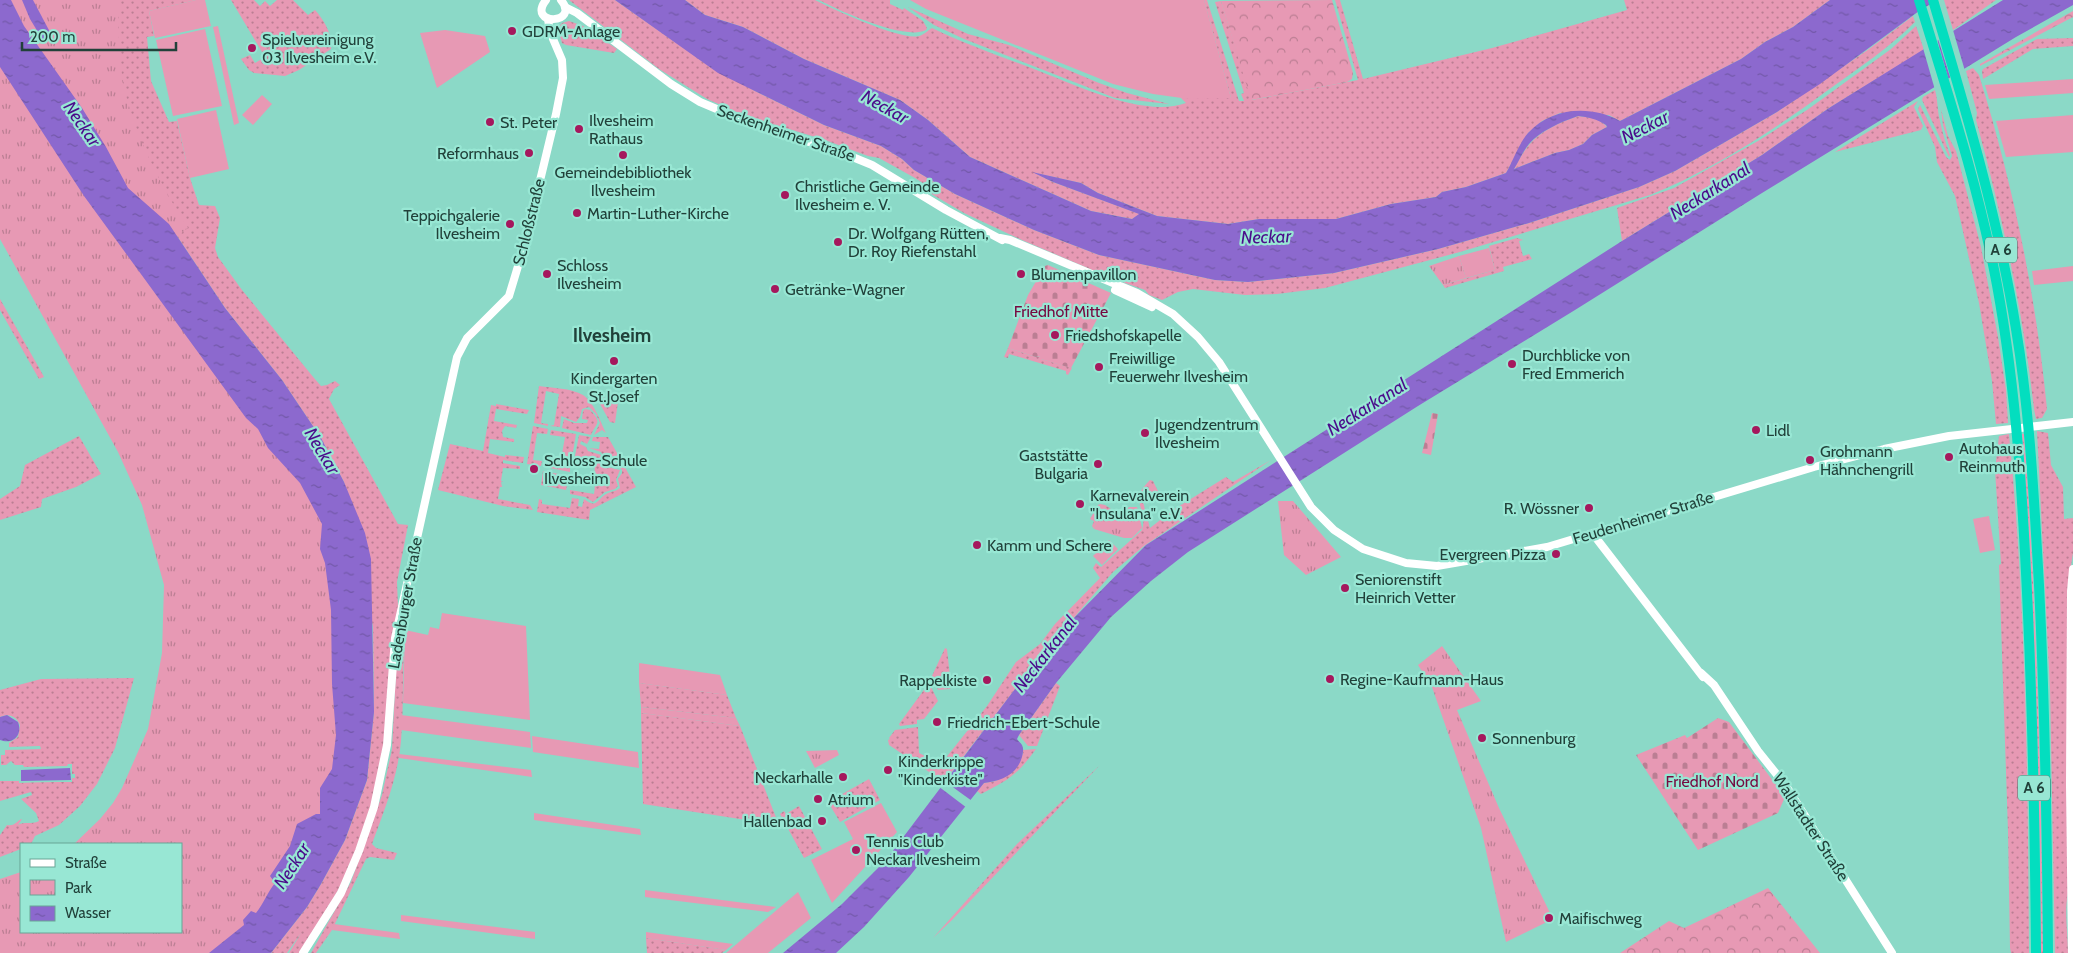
<svg xmlns="http://www.w3.org/2000/svg" width="2073" height="953" viewBox="0 0 2073 953" font-family="Cabin,sans-serif">
<style>
.grass{fill:url(#grass-dots)}
.forest{fill:url(#forest-crowns)}
.cemetery{fill:url(#cemetery-stones)}
.park{fill:url(#park-tufts)}
.garden{fill:#e799b4}
.water{fill:url(#water-ripples);fill-rule:evenodd}
.pier{fill:#8bd9c7}
.lines{fill:none;stroke-linecap:round;stroke-linejoin:round}
.secondary{stroke:#fff;stroke-width:8}
.motorway{stroke:#03debf;stroke-width:10}
.poi-dot{fill:#a5185d;stroke:#98e7d4;stroke-width:2}
.labels{text-anchor:middle;dominant-baseline:central;stroke-width:4.5;stroke-linejoin:round;paint-order:stroke}
.shield{fill:#98e7d4;stroke:#457368;stroke-width:1}
.shield-label{font-size:15px;font-weight:bold;fill:#21413a}
.poi-label{font-size:16px;fill:#21413a;stroke:#98e7d4;text-anchor:start}
.street-label{font-size:16px;fill:#21413a;stroke:#98e7d4}
.park-label{font-size:16px;fill:#760940;stroke:#98e7d4}
.water-label{font-size:18px;font-style:italic;fill:#4b0c8b;stroke:#98e7d4}
.quarter-label{font-size:19px;font-weight:bold;fill:#21413a;stroke:#98e7d4}
</style>
<defs>
<pattern id="grass-dots" width="8" height="8" patternUnits="userSpaceOnUse" patternTransform="scale(1.25)"><rect width="8" height="8" fill="#e799b4"/><path d="M2 2h.1M6 6h.1" fill="none" stroke="#bb7e93" stroke-width="1.8" stroke-linecap="round"/></pattern>
<pattern id="forest-crowns" width="20" height="18" patternUnits="userSpaceOnUse" patternTransform="scale(1.25)"><rect width="20" height="18" fill="#e799b4"/><path d="M2 6a3 3 0 1 1 6 0M12 15a3 3 0 1 1 6 0" fill="none" stroke="#bb7e93"/></pattern>
<pattern id="cemetery-stones" width="16" height="16" patternUnits="userSpaceOnUse" patternTransform="scale(1.25)"><rect width="16" height="16" fill="#e799b4"/><path d="M2 7V4a2 2 0 0 1 4 0v3zM10 15v-3a2 2 0 0 1 4 0v3z" fill="#bb7e93"/></pattern>
<pattern id="park-tufts" width="24" height="20" patternUnits="userSpaceOnUse" patternTransform="scale(1.25)"><rect width="24" height="20" fill="#e799b4"/><path d="M3 7l-1-3M5 7V3M7 7l1-3M15 17l-1-3M17 17v-4M19 17l1-3" fill="none" stroke="#bb7e93"/></pattern>
<pattern id="water-ripples" width="26" height="14" patternUnits="userSpaceOnUse" patternTransform="scale(1.25)"><rect width="26" height="14" fill="#8c69ce"/><path d="M2 4q2-2 4 0t4 0M15 11q2-2 4 0t4 0" fill="none" stroke="#7258a8"/></pattern>
</defs>
<rect width="100%" height="100%" fill="#8bd9c7"/>
<g class="grass">
<polygon points="33,0 196,0 149,11 154,36 147,37 151,81 169,122 177,121 190,178 199,205 215,206 220,218 215,248 218,257 242,290 314,378 321,386 327,385 335,381 340,385 334,389 329,399 398,524 408,525 397,582 398,607 385,741 371,808 356,850 340,887 301,953 289,953 301,933 287,953 271,953 307,907 321,884 345,840 367,780 374,712 373,627 344,482 321,438 282,380 225,308 169,224"/>
<path d="M231 0H254L260 6 265 1 270 6 277 0H293L308 15 315 10C324 20 333 35 331 49L299 70 285 76 254 73 249 70 241 59 250 55 255 63 265 57Z"/>
<path d="M569 0H615L698 58 755 91 824 125 881 146 902 159 914 170 955 194 1034 230 1099 255 1215 280 1248 282 1334 273 1438 249 1529 223 1639 187 1675 171 1777 112 1869 49 1913 16 1915 22C1889 48 1860 67 1831 88 1777 128 1713 170 1650 195L1460 252 1325 288 1277 294 1245 295 1193 289 1178 292 1162 300 1149 295 1145 290 1111 278 1022 240 964 213 930 193 926 185 915 178 879 158 868 156 825 140 746 116 707 99 659 69Z"/>
<path d="M685 0H815C833 9 901 41 919 36 924 35 928 30 932 28 967 45 1003 57 1039 71 1078 86 1144 118 1186 103L1181 98H1231L1204 0H1207L1239 101H1244L1241 94 1244 93 1215 2 1221 1 1252 100 1358 80 1335 0H1340L1363 79 1492 48 1627 10 1624 0H1830L1793 27 1765 42 1741 59 1620 121 1609 115 1560 113 1542 121 1528 133 1506 173 1466 187 1442 192 1436 197 1391 204 1336 219H1259L1228 224 1157 216 1098 193 1081 183 1035 173 1053 182 1140 214 1132 219 1091 211 970 157 928 120 900 100 804 59 743 27 705 15Z"/>
<path d="M819 0H890V4L903 10 904 8 923 21 927 28 926 30C905 41 840 11 819 0Z"/>
<polygon points="1944,0 1996,0 1953,30"/>
<polygon points="908,7 968,34 1009,45 1099,83 1127,93 1169,104 1115,98 964,39 934,25"/>
<polygon points="569,21 583,26 617,49 614,53 566,45 562,43 558,29 562,23"/>
<polygon points="1916,26 1924,50 1829,108 1762,155 1622,241 1617,208 1674,188 1758,141 1807,110 1891,49"/>
<polygon points="2073,38 2073,46 2033,49 1983,79 1982,71 1983,69 2037,39"/>
<path d="M1973 68 1979 75C2013 184 2036 295 2047 409L2042 418 2036 419 2034 409C2023 311 2002 215 1976 120L1977 113 1966 71Z"/>
<path d="M1935 90C1938 100 1937 110 1940 121 1942 132 1946 144 1950 155L1949 157 1922 100 1923 97Z"/>
<polygon points="1918,101 1914,107 1923,126 1921,130 1835,152"/>
<polygon points="1920,105 1946,157 1950,160 1952,156 1943,125 1941,109 1948,136 1956,151 1981,247 1998,337 2006,390 2008,423 1996,424 1992,381 1979,303 1955,196 1937,162 1935,147 1918,109"/>
<path d="M1578 116C1588 117 1600 118 1607 127L1592 135 1583 144 1569 150 1555 153 1514 169C1518 161 1523 152 1529 145 1540 131 1561 122 1578 116Z"/>
<polygon points="1517,238 1523,240 1519,241 1523,256 1529,254 1532,259 1503,267 1504,271 1445,288 1443,285 1495,270 1489,246"/>
<polygon points="0,299 38,366 44,377 39,379 0,310"/>
<polygon points="1008,348 1036,357 1041,356 1041,359 1072,368 1068,375 1066,374 1066,371 1009,354 1008,358 1004,357"/>
<path d="M539 386C552 388 571 388 583 395 594 402 600 421 606 433L602 430 594 435 600 423 596 414 589 407 582 409 580 417 576 422 561 416 560 427 550 426 554 425 559 394 546 391 541 423 548 424V426L534 423Z"/>
<polygon points="595,395 618,402 615,423 610,422"/>
<polygon points="496,404 529,410 527,414 496,409 494,421 517,425 516,428 505,426 502,431 503,437 514,439 514,442 490,439 488,453 505,457 505,455 524,457 523,463 503,460 503,463 520,466 520,469 503,468 501,481 503,482 501,482 502,487 500,487 498,499 530,505 533,510 503,506 438,490 450,444 483,451 491,405 496,406"/>
<path d="M585 409 590 410C603 423 596 423 591 435L562 428 564 419 574 423H587L588 420 582 419 583 411Z"/>
<polygon points="533,426 548,429 547,434 537,433 533,460 542,461 541,466 527,464"/>
<polygon points="551,430 576,434 572,458 567,460 567,467 570,468 570,472 545,467 546,462 560,465 565,437 550,435"/>
<path d="M2037 431 2048 433 2051 465 2063 487 2064 519 2073 518V553L2068 585V893C2064 914 2068 932 2068 953H2055L2050 689Z"/>
<path d="M2009 434C2026 604 2028 781 2029 953H2011L2010 948 2008 831 1999 565 2001 564 1995 470 1999 436Z"/>
<path d="M2022 434H2024C2037 607 2041 780 2043 953H2041C2039 780 2036 607 2022 434Z"/>
<path d="M579 435 591 437 587 444 581 441 580 444 586 447 588 451 601 455 607 467 620 470 616 480 618 486 615 489 605 492 593 502 585 497 570 494V490L594 494C596 483 594 475 595 464L574 461Z"/>
<polygon points="79,436 101,474 76,487 42,499 41,507 0,520 0,499 20,486 25,465"/>
<path d="M593 437H608L636 487 590 510 589 520 537 512 539 499 542 500V504L570 508 572 498 579 499 578 506 582 507 584 499C598 510 597 498 608 493 612 491 615 492 620 488L618 479 622 473V470L616 465H609L601 452 589 448 599 449 600 442 592 441Z"/>
<path d="M1271 460 1144 546 1113 572 1035 663 944 782 889 745 888 740 890 739 889 738 895 730 918 727 919 753 941 764 987 706 1016 662 1040 644 1055 624 1100 578 1093 568 1096 563 1101 567 1142 530C1149 508 1127 502 1150 480L1153 481 1160 495 1143 502 1150 528 1173 510 1226 477 1233 482Z"/>
<polygon points="543,471 569,476 566,490 541,485"/>
<polygon points="1100,504 1105,505 1120,515 1119,518 1099,513 1094,529 1092,526 1094,521 1090,519 1098,505"/>
<path d="M407 608H410C400 652 405 697 401 741 398 777 384 811 372 844L376 848 397 853 394 860 370 857 366 859 332 930 316 953H311L351 882 382 795 392 749 397 650Z"/>
<polygon points="945,648 947,649 951,686 950,689 938,690 931,678"/>
<path d="M134 678 115 748 97 784 80 806 59 825 35 836 31 844H21V849L0 857V835L7 825C15 827 17 820 22 819L18 825C24 821 31 825 39 821L36 813 21 799 32 795 31 792 0 801V781H19V783C37 782 54 782 72 782V778H75V774H72V764H68L67 766 24 767 23 765H15L11 761 6 765H1V755H5V750L41 749 40 746 9 747V743L18 737 20 725C16 716 9 713 0 717V690L41 679Z"/>
<polygon points="639,683 727,695 736,718 641,707"/>
<polygon points="929,683 938,701 924,719 917,720 917,724 900,726 899,724"/>
<polygon points="1056,683 1060,686 1037,746 1028,746 1019,735"/>
<polygon points="641,713 740,726 779,825 643,804"/>
<path d="M1036 749C1017 775 1009 780 981 794L977 791 984 783 996 781 1023 754V750Z"/>
<polygon points="1100,765 952,920 933,938 1017,844"/>
<polygon points="869,779 880,800 840,822 828,802"/>
<polygon points="799,806 822,849 804,858 780,814 784,811 786,814"/>
<polygon points="646,938 726,950 722,953 647,953"/>
</g>
<g class="forest">
<polygon points="1332,0 1353,73 1352,79 1347,82 1251,100 1221,1"/>
<polygon points="2073,11 2073,17 1980,66 1980,64"/>
<polygon points="1768,888 1820,953 1620,953 1669,921 1684,928"/>
</g>
<g class="cemetery">
<polygon points="1048,265 1111,293 1071,368 1041,359 1040,356 1036,357 1008,348 1028,295 1045,266"/>
<polygon points="1432,413 1438,414 1431,455 1422,453"/>
<polygon points="1718,718 1729,722 1785,797 1778,813 1698,850 1636,755 1685,735 1687,738"/>
</g>
<g class="park">
<path d="M0 0H121C117 17 118 32 120 49 121 61 121 75 124 87 135 136 161 186 188 228L160 249 333 521 340 779 262 930 271 953H0V879L21 872V932H181V844H74L100 819 113 803 122 788 148 729 162 653 164 585 142 505 118 452 0 239Z"/>
<polygon points="1459,256 1466,278 1443,285 1429,266"/>
<polygon points="1278,501 1293,501 1341,557 1306,575 1284,555"/>
<polygon points="1129,507 1137,507 1142,528 1132,538 1124,538 1094,529 1099,513 1119,518"/>
<polygon points="1442,646 1481,701 1457,710 1499,808 1553,919 1506,942 1481,828 1432,687 1418,665"/>
<polygon points="837,750 839,755 815,768 806,751"/>
</g>
<g class="garden">
<polygon points="196,0 205,0 211,26 155,38 149,11"/>
<polygon points="910,0 1204,0 1231,98 1189,99 1153,94 1113,84 926,9"/>
<polygon points="218,26 239,123 234,125 213,27"/>
<polygon points="205,29 222,106 173,116 156,40"/>
<polygon points="445,30 485,36 490,52 437,88 420,33"/>
<polygon points="2073,79 2073,93 1989,99 1985,85"/>
<polygon points="262,95 272,104 253,125 242,115"/>
<polygon points="216,110 229,169 190,178 177,119"/>
<polygon points="2073,115 2073,152 2006,157 1996,121"/>
<polygon points="1489,248 1495,270 1466,278 1459,256"/>
<polygon points="2073,266 2073,281 2034,285 2032,271"/>
<polygon points="1989,516 1995,550 1980,553 1973,519"/>
<polygon points="1109,540 1118,549 1102,565 1093,556"/>
<polygon points="442,613 526,626 530,720 403,703 405,630 428,635 430,627 439,629"/>
<polygon points="639,663 720,675 727,695 639,683"/>
<polygon points="641,707 736,718 740,726 641,713"/>
<polygon points="401,715 530,732 531,748 401,730"/>
<polygon points="532,736 638,752 639,768 533,752"/>
<polygon points="399,754 531,770 532,777 399,758"/>
<polygon points="881,803 897,832 832,903 811,860 853,839 844,822"/>
<polygon points="534,813 640,829 641,835 534,820"/>
<polygon points="645,890 776,907 768,912 645,897"/>
<polygon points="798,892 811,918 768,953 726,953"/>
<polygon points="401,915 535,932 535,939 401,921"/>
<polygon points="334,924 399,933 400,939 332,930"/>
<polygon points="646,932 733,944 726,950 646,938"/>
</g>
<g class="water">
<path d="M0 0H11L24 26 82 108 106 147 128 188 169 224 225 308 282 380 321 438 344 482 365 533 371 559 374 712 367 780 345 840 321 884 307 907 271 953H209L244 925 243 920 251 911 256 913C264 903 267 893 275 883L270 876 290 846 297 824 316 814H320V788L332 769 336 735 332 684 331 610 325 563 320 549 322 524 300 483 268 448 258 429 246 418 84 196 0 67Z"/>
<polygon points="22,0 33,0 51,34 44,42 30,19"/>
<path d="M615 0H685L705 15 743 27 804 59 900 100 928 120 970 157 1091 211 1132 219 1139 214 1053 182 1032 172 1081 183 1098 193 1157 216 1228 224 1259 219H1336L1391 204 1436 197 1442 192 1466 187 1506 173C1513 161 1519 143 1528 133 1552 107 1591 105 1620 121L1741 59 1765 42 1793 27 1830 0H1937L1919 11 1820 84 1777 112 1675 171 1639 187 1529 223 1438 249 1334 273 1248 282 1215 280 1099 255 1034 230 955 194 914 170 902 159 881 146 824 125 718 73ZM1578 116C1588 117 1597 119 1606 125L1607 127 1592 135 1583 144 1569 150 1555 153 1514 169C1519 161 1523 151 1529 144 1540 131 1561 122 1578 116Z"/>
<path d="M2003 0H2073V5L2016 37 1762 193 1575 310 1418 406 1188 552 1151 581 1111 617 1056 683 1019 735 1017 739C1018 741 1021 743 1022 745 1024 749 1023 753 1022 757 1017 775 1000 781 984 783L909 877 864 927 836 953H783L842 904 886 860 1027 673 1066 626 1146 545 1622 241 1762 155 1829 108Z"/>
<path d="M7 715 18 722C23 735 13 745 0 740V717Z"/>
<polygon points="70,768 71,780 21,781 21,770"/>
</g>
<g class="pier">
<polygon points="1953,30 1965,71 1951,80 1938,39"/>
<polygon points="1937,39 1949,81 1935,90 1923,48"/>
<polygon points="943,780 972,801 967,808 938,786"/>
</g>
<g class="lines">
<g class="secondary">
<path d="M546 0C526 26 581 25 561 0"/>
<polyline points="565,7 577,13 671,84 700,102 745,121 782,135 828,147 872,165 946,210 1002,240"/>
<polyline points="1000,238 1010,240 1137,293 1173,314 1198,337 1219,362 1311,507 1334,530 1363,549 1406,563 1437,566 1547,547 1814,467 1884,449 1949,436 2073,422"/>
<polyline points="1115,290 1152,307"/>
<polyline points="1593,534 1703,677"/>
<polyline points="1701,673 1714,685 1758,751 1786,786 1892,953"/>
<polyline points="303,953 341,893 359,851 374,807 387,745 395,638 457,357 467,338 509,296 525,243 556,114 563,78 562,60 550,32 548,19"/>
<polyline points="2072,953 2070,785 2071,591 2073,569"/>
</g>
<g class="motorway">
<path d="M1919 0C1948 94 1979 188 1997 285 2017 394 2023 504 2028 614 2033 727 2035 840 2036 953"/>
<path d="M1933 0C1965 108 1998 217 2016 329 2030 413 2034 499 2039 585 2045 707 2047 830 2048 953"/>
</g>
</g>
<g class="poi-dot">
<circle cx="512" cy="31" r="5"/>
<circle cx="252" cy="48" r="5"/>
<circle cx="490" cy="122" r="5"/>
<circle cx="579" cy="129" r="5"/>
<circle cx="529" cy="153" r="5"/>
<circle cx="623" cy="155" r="5"/>
<circle cx="785" cy="195" r="5"/>
<circle cx="577" cy="213" r="5"/>
<circle cx="510" cy="224" r="5"/>
<circle cx="838" cy="242" r="5"/>
<circle cx="547" cy="274" r="5"/>
<circle cx="1021" cy="274" r="5"/>
<circle cx="775" cy="289" r="5"/>
<circle cx="1055" cy="335" r="5"/>
<circle cx="614" cy="361" r="5"/>
<circle cx="1512" cy="364" r="5"/>
<circle cx="1099" cy="367" r="5"/>
<circle cx="1756" cy="430" r="5"/>
<circle cx="1145" cy="433" r="5"/>
<circle cx="1949" cy="457" r="5"/>
<circle cx="1810" cy="460" r="5"/>
<circle cx="1098" cy="464" r="5"/>
<circle cx="534" cy="469" r="5"/>
<circle cx="1080" cy="504" r="5"/>
<circle cx="1589" cy="508" r="5"/>
<circle cx="977" cy="545" r="5"/>
<circle cx="1556" cy="554" r="5"/>
<circle cx="1345" cy="588" r="5"/>
<circle cx="1330" cy="679" r="5"/>
<circle cx="987" cy="680" r="5"/>
<circle cx="937" cy="722" r="5"/>
<circle cx="1482" cy="738" r="5"/>
<circle cx="888" cy="770" r="5"/>
<circle cx="843" cy="777" r="5"/>
<circle cx="818" cy="799" r="5"/>
<circle cx="822" cy="821" r="5"/>
<circle cx="856" cy="850" r="5"/>
<circle cx="1549" cy="918" r="5"/>
</g>
<g class="labels">
<g class="shield">
<rect x="1985" y="237.5" width="32" height="25" rx="4"/>
<rect x="2018" y="775.5" width="32" height="25" rx="4"/>
</g>
<g class="shield-label">
<text x="2001" y="250">A 6</text>
<text x="2034" y="788">A 6</text>
</g>
<g class="poi-label">
<text x="522" y="31">GDRM-Anlage</text>
<text x="262" y="39">Spielvereinigung<tspan x="262" dy="18">03 Ilvesheim e.V.</tspan></text>
<text x="589" y="120">Ilvesheim<tspan x="589" dy="18">Rathaus</tspan></text>
<text x="500" y="122">St. Peter</text>
<text x="519" y="153" text-anchor="end">Reformhaus</text>
<text x="623" y="172" text-anchor="middle">Gemeindebibliothek<tspan x="623" dy="18">Ilvesheim</tspan></text>
<text x="795" y="186">Christliche Gemeinde<tspan x="795" dy="18">Ilvesheim e. V.</tspan></text>
<text x="587" y="213">Martin-Luther-Kirche</text>
<text x="500" y="215" text-anchor="end">Teppichgalerie<tspan x="500" dy="18">Ilvesheim</tspan></text>
<text x="848" y="233">Dr. Wolfgang Rütten,<tspan x="848" dy="18">Dr. Roy Riefenstahl</tspan></text>
<text x="557" y="265">Schloss<tspan x="557" dy="18">Ilvesheim</tspan></text>
<text x="1031" y="274">Blumenpavillon</text>
<text x="785" y="289">Getränke-Wagner</text>
<text x="1065" y="335">Friedshofskapelle</text>
<text x="1522" y="355">Durchblicke von<tspan x="1522" dy="18">Fred Emmerich</tspan></text>
<text x="1109" y="358">Freiwillige<tspan x="1109" dy="18">Feuerwehr Ilvesheim</tspan></text>
<text x="614" y="378" text-anchor="middle">Kindergarten<tspan x="614" dy="18">St.Josef</tspan></text>
<text x="1155" y="424">Jugendzentrum<tspan x="1155" dy="18">Ilvesheim</tspan></text>
<text x="1766" y="430">Lidl</text>
<text x="1959" y="448">Autohaus<tspan x="1959" dy="18">Reinmuth</tspan></text>
<text x="1820" y="451">Grohmann<tspan x="1820" dy="18">Hähnchengrill</tspan></text>
<text x="1088" y="455" text-anchor="end">Gaststätte<tspan x="1088" dy="18">Bulgaria</tspan></text>
<text x="544" y="460">Schloss-Schule<tspan x="544" dy="18">Ilvesheim</tspan></text>
<text x="1090" y="495">Karnevalverein<tspan x="1090" dy="18">"Insulana" e.V.</tspan></text>
<text x="1579" y="508" text-anchor="end">R. Wössner</text>
<text x="987" y="545">Kamm und Schere</text>
<text x="1546" y="554" text-anchor="end">Evergreen Pizza</text>
<text x="1355" y="579">Seniorenstift<tspan x="1355" dy="18">Heinrich Vetter</tspan></text>
<text x="1340" y="679">Regine-Kaufmann-Haus</text>
<text x="977" y="680" text-anchor="end">Rappelkiste</text>
<text x="947" y="722">Friedrich-Ebert-Schule</text>
<text x="1492" y="738">Sonnenburg</text>
<text x="898" y="761">Kinderkrippe<tspan x="898" dy="18">"Kinderkiste"</tspan></text>
<text x="833" y="777" text-anchor="end">Neckarhalle</text>
<text x="828" y="799">Atrium</text>
<text x="812" y="821" text-anchor="end">Hallenbad</text>
<text x="866" y="841">Tennis Club<tspan x="866" dy="18">Neckar Ilvesheim</tspan></text>
<text x="1559" y="918">Maifischweg</text>
</g>
<g class="street-label">
<text transform="translate(786 133) rotate(19)">Seckenheimer Straße</text>
<text transform="translate(529 222) rotate(-76)">Schloßstraße</text>
<text transform="translate(1643 518) rotate(-17)">Feudenheimer Straße</text>
<text transform="translate(405 603) rotate(-80)">Ladenburger Straße</text>
<text transform="translate(1811 827) rotate(57)">Wallstadter Straße</text>
</g>
<g class="park-label">
<text x="1061" y="311">Friedhof Mitte</text>
<text x="1712" y="781">Friedhof Nord</text>
</g>
<g class="water-label">
<text transform="translate(885 107) rotate(29)">Neckar</text>
<text transform="translate(82 124) rotate(55)">Neckar</text>
<text transform="translate(1645 127) rotate(-27)">Neckar</text>
<text transform="translate(1710 191) rotate(-32)">Neckarkanal</text>
<text transform="translate(1266 237) rotate(-2)">Neckar</text>
<text transform="translate(1367 407) rotate(-32)">Neckarkanal</text>
<text transform="translate(322 451) rotate(59)">Neckar</text>
<text transform="translate(1045 654) rotate(-52)">Neckarkanal</text>
<text transform="translate(292 866) rotate(-57)">Neckar</text>
</g>
<g class="quarter-label">
<text x="612" y="335">Ilvesheim</text>
</g>
</g>
<rect x="20" y="843" width="162" height="90" fill="#98e7d4" stroke="#68a596"/>
<rect x="30" y="859" width="25" height="8" fill="#ffffff" stroke="#68a596"/>
<text x="65" y="868" font-size="15" fill="#21413a">Straße</text>
<rect x="30" y="880" width="25" height="15" fill="url(#park-tufts)" stroke="#68a596"/>
<text x="65" y="893" font-size="15" fill="#21413a">Park</text>
<rect x="30" y="906" width="25" height="15" fill="url(#water-ripples)" stroke="#68a596"/>
<text x="65" y="918" font-size="15" fill="#21413a">Wasser</text>
<path d="M22 42v8h154v-8" fill="none" stroke="#21413a" stroke-width="2.5"/>
<text x="30" y="42" font-size="15" fill="#21413a" stroke="#98e7d4" stroke-width="4" paint-order="stroke">200 m</text>
</svg>
